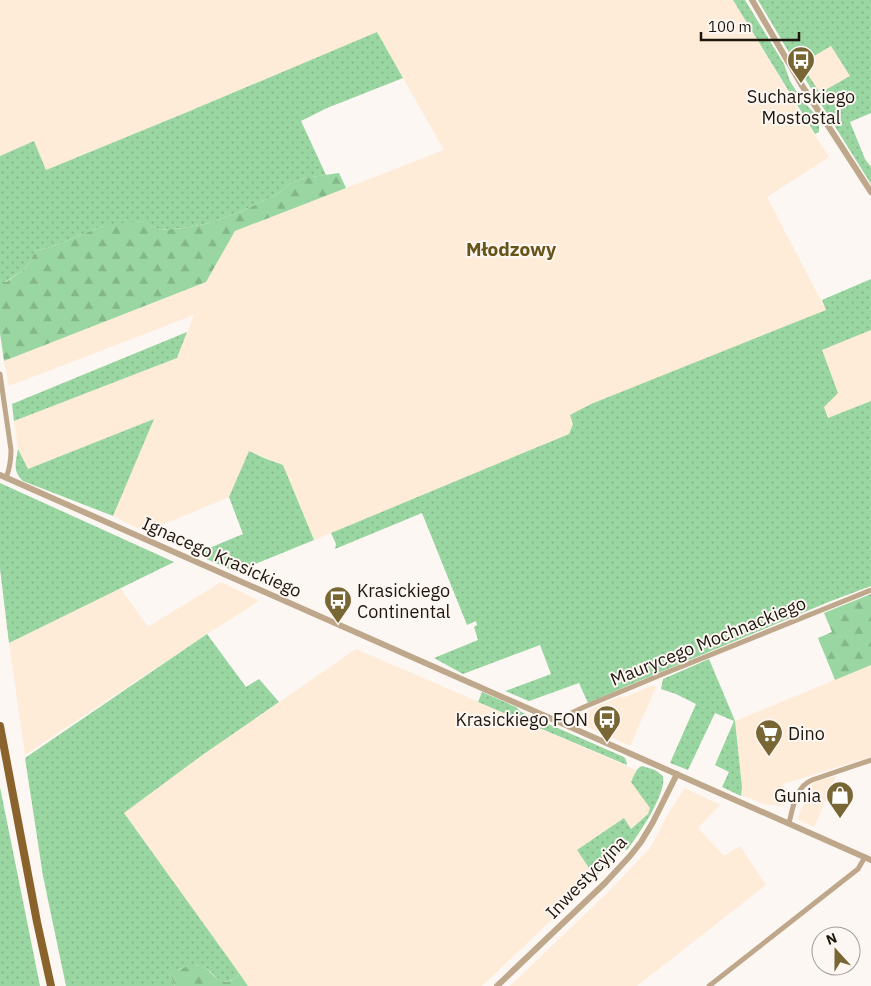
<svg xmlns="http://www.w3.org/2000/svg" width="871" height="986" viewBox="0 0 871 986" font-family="'IBM Plex Sans',sans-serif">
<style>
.built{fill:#feecd9}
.grass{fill:url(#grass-dots);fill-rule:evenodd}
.forest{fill:url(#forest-firs)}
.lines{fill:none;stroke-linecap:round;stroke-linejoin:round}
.minor{stroke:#bea78b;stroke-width:5}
.tertiary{stroke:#bea78b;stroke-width:6}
.primary{stroke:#8a622b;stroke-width:8}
.labels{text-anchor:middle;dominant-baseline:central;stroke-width:4;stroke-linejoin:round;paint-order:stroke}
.poi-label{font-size:18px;fill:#1f170e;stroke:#fcf7f2;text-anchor:start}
.street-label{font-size:18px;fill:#1f170e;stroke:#fcf7f2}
.neighbourhood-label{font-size:19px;font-weight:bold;fill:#675419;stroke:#fcf7f2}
</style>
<defs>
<pattern id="grass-dots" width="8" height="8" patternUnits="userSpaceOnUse" patternTransform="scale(1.25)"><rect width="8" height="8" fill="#99d6a1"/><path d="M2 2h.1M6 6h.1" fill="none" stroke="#83b789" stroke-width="1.8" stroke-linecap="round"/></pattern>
<pattern id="forest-firs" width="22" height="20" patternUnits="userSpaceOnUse" patternTransform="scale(1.25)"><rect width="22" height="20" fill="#99d6a1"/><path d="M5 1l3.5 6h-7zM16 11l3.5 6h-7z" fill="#83b789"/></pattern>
</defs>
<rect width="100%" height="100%" fill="#fcf7f2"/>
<g class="built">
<polygon points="0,0 733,0 800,112 829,157 767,197 826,310 591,405 573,424 569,434 314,540 283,465 249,451 229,497 145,532 113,516 153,420 28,469 18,449 14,421 177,358 194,315 9,386 4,361 206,282 235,231 444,150 377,32 185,113 46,170 34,141 0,156"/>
<polygon points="832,46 850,76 820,94 801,64"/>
<polygon points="871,330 871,401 829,418 824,407 822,350"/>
<polygon points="221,582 259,601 207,634 25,755 9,643 120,588 148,627"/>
<polygon points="356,649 636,770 631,782 650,808 648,814 630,829 623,819 578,850 595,877 558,914 482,986 248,986 124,813 201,756"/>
<polygon points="871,665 871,757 783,784 785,791 783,806 763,804 747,797 741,796 742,787 735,721"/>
<polygon points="653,685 656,687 630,746 580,724 575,716 621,696 623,698"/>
<polygon points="836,776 814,827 797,819 813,783 817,781"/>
<polygon points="685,788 720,805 698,828 724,856 740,846 766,885 637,986 510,986 608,892 650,848 668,814"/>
</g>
<g class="grass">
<polygon points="733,0 745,0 784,64 790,81 801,99 815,114 819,124 819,132 815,134"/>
<path d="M758 0H871V113L850 122 865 159 871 167V184L797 66ZM831 46 850 76 820 93 801 64Z"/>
<polygon points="377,32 403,78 327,108 301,121 326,175 304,178 289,184 278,194 242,211 210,223 184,228 160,230 142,221 100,227 57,245 36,251 25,269 5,282 0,282 0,156 34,141 46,170 185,113"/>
<polygon points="871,279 871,330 822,350 838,393 824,407 828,418 871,401 871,586 831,601 627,686 588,703 579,683 529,701 505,691 551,674 540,645 463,674 434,658 478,640 474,627 477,625 476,621 467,625 422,513 335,549 336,544 331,533 569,434 573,424 570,415 591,404 826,310 822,300"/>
<polygon points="187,332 177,358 14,421 12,404"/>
<path d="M154 419 113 516 23 481C12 471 16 462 18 449L28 469Z"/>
<polygon points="249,451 264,458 283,465 314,540 236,572 195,554 243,534 229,497"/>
<polygon points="0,483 174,562 9,643 0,569"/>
<path d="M207 634 246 687 259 679 279 702 201 756 124 813 239 973C236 979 229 982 222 982 216 979 213 973 207 969 194 960 182 969 169 973L175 986H66L43 876 25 758Z"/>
<polygon points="709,659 735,721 742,787 741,796 722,787 729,772 715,765 734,721 715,713 688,770 670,763 696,704 676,694 661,689 663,679"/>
<polygon points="482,692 516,707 521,712 624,757 626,760 627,765 478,702"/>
<path d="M642 766 655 770 663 776C667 794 638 835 627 850L624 849 595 877 577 850 624 818 631 829 648 814 650 808 631 782C634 776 636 768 642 766Z"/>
<polygon points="0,787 40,986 0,986"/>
</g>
<g class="forest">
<polygon points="339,173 346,188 235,231 206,282 4,361 0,333 0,282 6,282 25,269 36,251 57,245 100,227 127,222 143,221 160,230 184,228 210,223 242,211 278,194 289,184 304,178"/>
<polygon points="871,594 871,665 835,680 818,638 832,632 824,613"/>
<path d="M190 965C194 965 199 965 202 966 213 971 217 986 230 981 234 979 237 977 239 973L248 986H175L169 973V969L170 968 178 970Z"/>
</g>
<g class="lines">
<g class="minor">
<path d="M0 374 11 450C11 460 10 468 6 478"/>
<polyline points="557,721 565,716 584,707 663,674 871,590"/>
<path d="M789 823C793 808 795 787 812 780L871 760"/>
<polyline points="709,986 858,869 865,857"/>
</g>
<g class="tertiary">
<polyline points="752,0 801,84 871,192"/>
<polyline points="0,475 871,860"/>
<polyline points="497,986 605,883 630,856 641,842 653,822 677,774"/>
</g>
<polyline class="primary" points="0,726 37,922 51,986"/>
</g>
<defs>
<g id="bus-pin" transform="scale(1.4375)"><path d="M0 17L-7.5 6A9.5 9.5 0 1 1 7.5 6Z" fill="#786635" stroke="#fcf7f2"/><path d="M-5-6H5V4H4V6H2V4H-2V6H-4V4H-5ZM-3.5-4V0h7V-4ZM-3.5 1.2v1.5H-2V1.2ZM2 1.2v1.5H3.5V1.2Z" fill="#fff"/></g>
<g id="supermarket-pin" transform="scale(1.4375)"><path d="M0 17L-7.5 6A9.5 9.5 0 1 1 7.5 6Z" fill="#786635" stroke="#fcf7f2"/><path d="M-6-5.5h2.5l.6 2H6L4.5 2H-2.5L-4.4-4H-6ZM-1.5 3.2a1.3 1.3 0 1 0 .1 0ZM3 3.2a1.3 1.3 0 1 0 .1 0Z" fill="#fff"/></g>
<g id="shop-pin" transform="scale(1.4375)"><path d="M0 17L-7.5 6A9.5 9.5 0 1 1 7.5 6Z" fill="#786635" stroke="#fcf7f2"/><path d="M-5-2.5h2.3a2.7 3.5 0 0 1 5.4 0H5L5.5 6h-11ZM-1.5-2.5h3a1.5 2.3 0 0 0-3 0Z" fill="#fff"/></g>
</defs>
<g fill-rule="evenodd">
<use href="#bus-pin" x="801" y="60"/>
<use href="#bus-pin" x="338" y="600"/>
<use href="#bus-pin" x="607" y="719"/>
<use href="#supermarket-pin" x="769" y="733"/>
<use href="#shop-pin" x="840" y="795"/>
</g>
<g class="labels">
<g class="poi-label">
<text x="801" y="96" text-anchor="middle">Sucharskiego<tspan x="801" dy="21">Mostostal</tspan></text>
<text x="357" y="590">Krasickiego<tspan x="357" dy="21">Continental</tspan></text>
<text x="588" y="719" text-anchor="end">Krasickiego FON</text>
<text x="788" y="733">Dino</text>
<text x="821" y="795" text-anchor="end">Gunia</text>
</g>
<g class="street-label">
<text transform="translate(222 557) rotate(24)">Ignacego Krasickiego</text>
<text transform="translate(708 641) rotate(-22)">Maurycego Mochnackiego</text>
<text transform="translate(586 877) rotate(-46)">Inwestycyjna</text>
</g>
<g class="neighbourhood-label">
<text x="511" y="249">Młodzowy</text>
</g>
</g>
<g transform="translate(836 951) rotate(339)"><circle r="24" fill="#fcf7f2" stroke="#a49d97"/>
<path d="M0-4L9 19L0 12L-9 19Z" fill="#786635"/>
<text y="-8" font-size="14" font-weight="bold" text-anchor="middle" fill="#1f170e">N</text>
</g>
<path d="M701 32v8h98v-8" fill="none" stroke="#1f170e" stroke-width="2.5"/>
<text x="708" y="32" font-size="15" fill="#1f170e" stroke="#fcf7f2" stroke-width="4" paint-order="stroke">100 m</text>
</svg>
